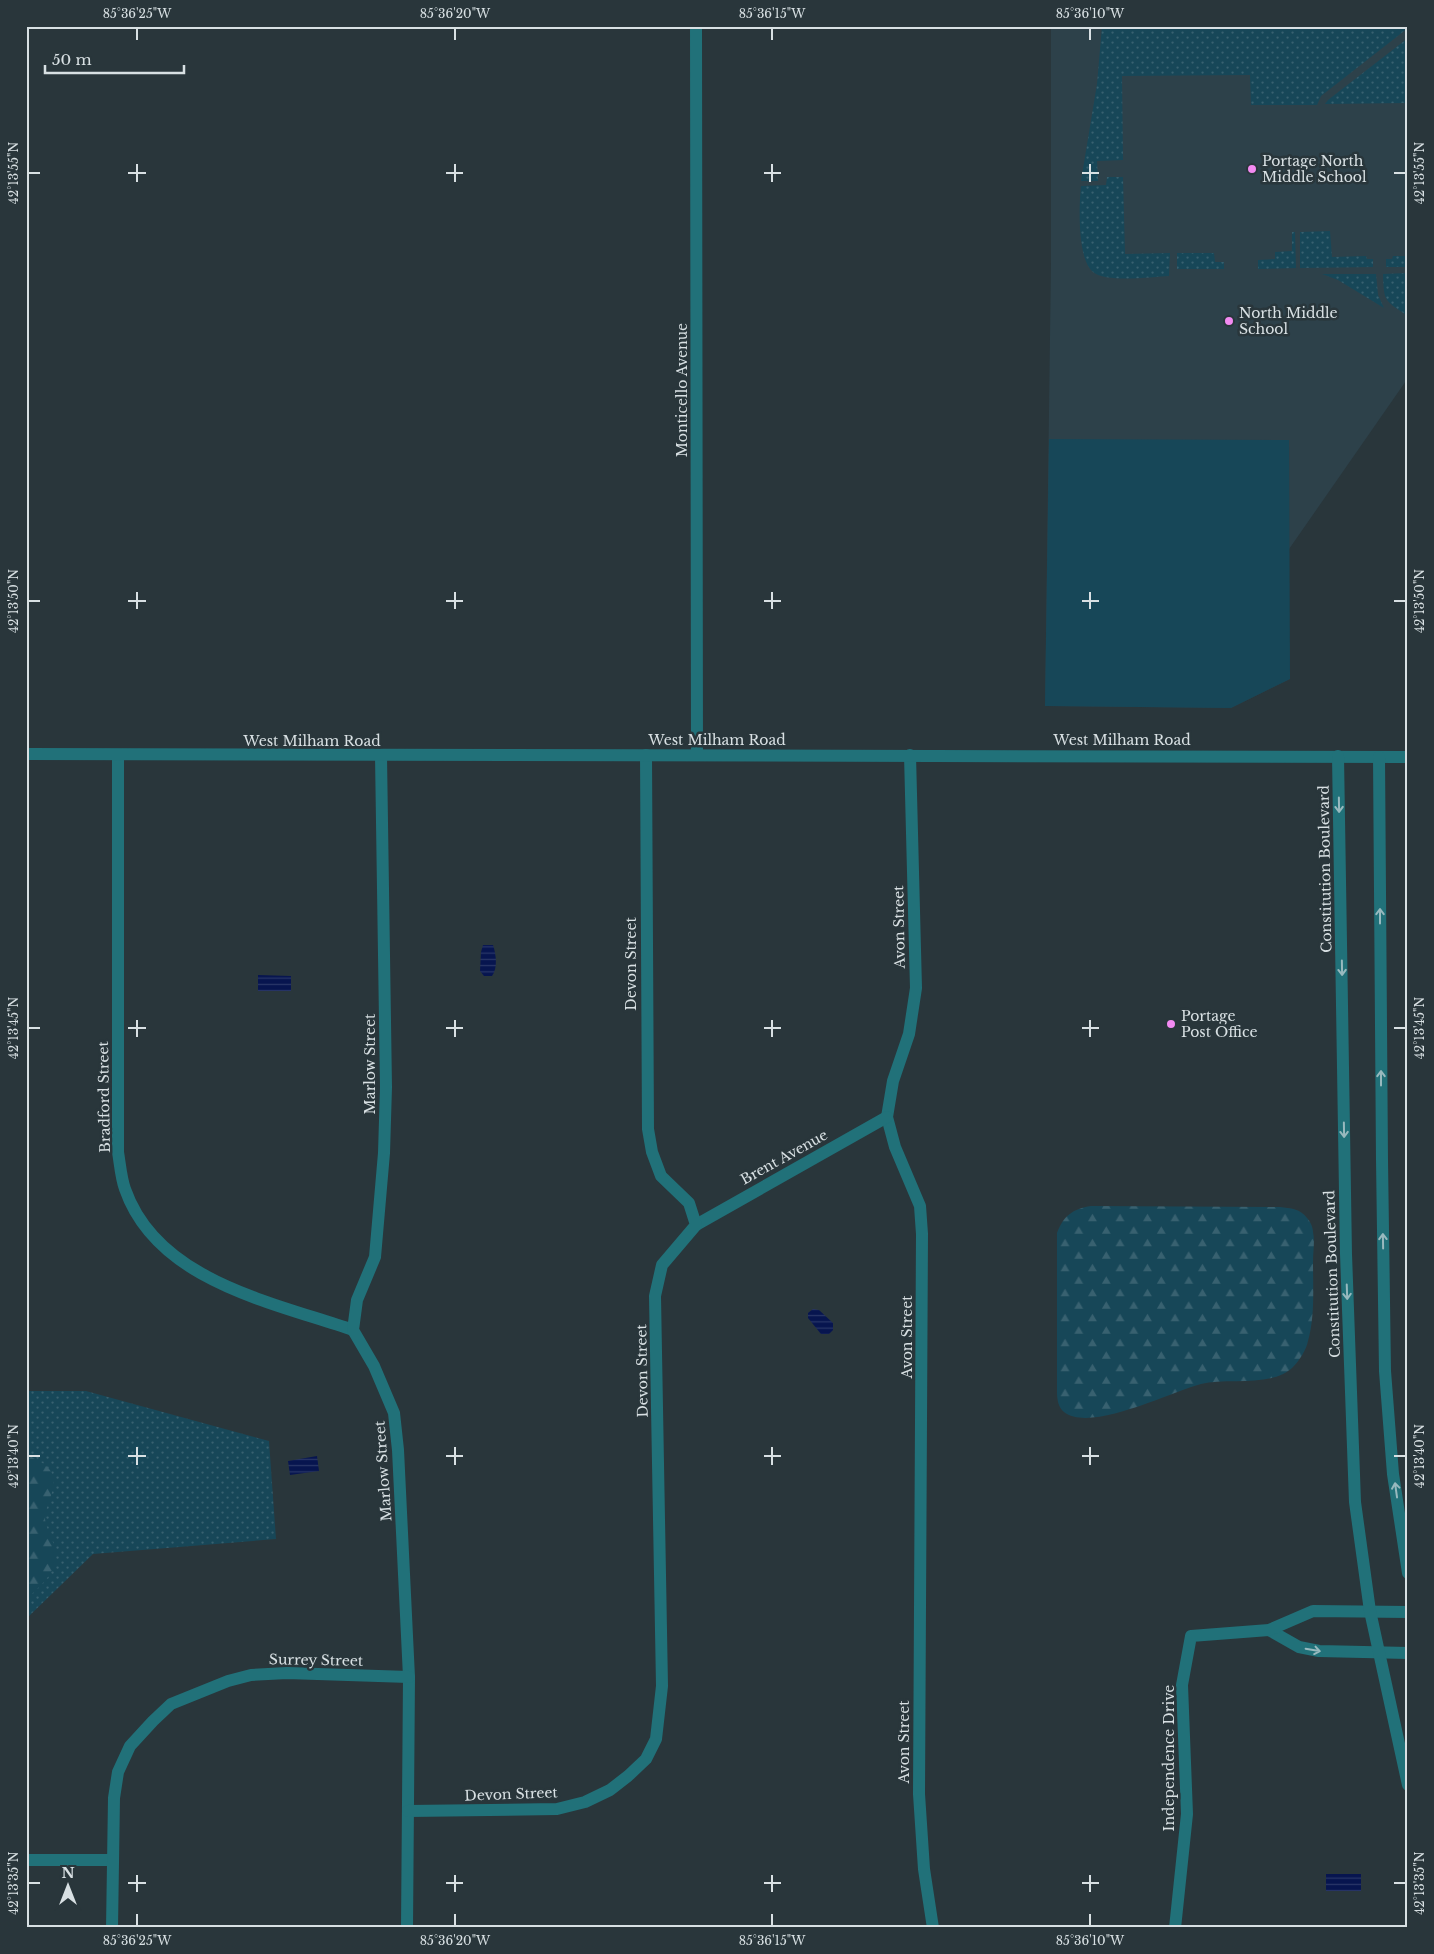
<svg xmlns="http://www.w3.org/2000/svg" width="1434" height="1954" viewBox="0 0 1434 1954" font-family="'Libre Baskerville',serif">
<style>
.built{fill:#2d414a}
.grass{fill:url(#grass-dots)}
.forest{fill:url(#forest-firs)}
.garden{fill:#174758}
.water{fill:url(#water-rules)}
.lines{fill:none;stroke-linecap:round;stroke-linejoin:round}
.minor{stroke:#217179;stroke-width:12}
.tertiary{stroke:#217179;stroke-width:12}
.oneway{stroke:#98b9be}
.ticks{fill:none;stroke:#d8e0e3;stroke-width:2}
.poi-dot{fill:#f38af2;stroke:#29363b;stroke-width:2}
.labels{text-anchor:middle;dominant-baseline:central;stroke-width:5;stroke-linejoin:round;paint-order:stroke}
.poi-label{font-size:14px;fill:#d8e0e3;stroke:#29363b;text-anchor:start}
.street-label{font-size:14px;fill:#d8e0e3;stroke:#29363b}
.neatline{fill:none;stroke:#d8e0e3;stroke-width:2}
.ticks-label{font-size:12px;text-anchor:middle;fill:#d8e0e3}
</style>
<defs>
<pattern id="grass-dots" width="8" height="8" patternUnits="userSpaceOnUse" patternTransform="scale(1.25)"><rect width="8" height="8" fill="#174758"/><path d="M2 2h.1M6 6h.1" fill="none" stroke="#386170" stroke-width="1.8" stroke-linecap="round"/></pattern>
<pattern id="forest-firs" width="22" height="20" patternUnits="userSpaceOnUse" patternTransform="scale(1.25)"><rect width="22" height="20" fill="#174758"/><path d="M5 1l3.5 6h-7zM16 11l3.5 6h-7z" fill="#386170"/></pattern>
<pattern id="water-rules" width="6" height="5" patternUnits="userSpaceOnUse" patternTransform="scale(1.25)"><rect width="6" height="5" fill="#07154f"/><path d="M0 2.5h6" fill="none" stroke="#2a3768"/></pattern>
</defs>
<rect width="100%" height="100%" fill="#29363b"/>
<polygon class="built" points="1051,26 1408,26 1408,378 1287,552 1290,679 1231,708 1045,706 1051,263"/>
<g class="grass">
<polygon points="1102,26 1408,26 1408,28 1321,96 1317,105 1251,105 1250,75 1122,76 1123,160 1097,161 1098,181 1081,181 1097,84"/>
<polygon points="1408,38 1408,103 1325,104 1328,100"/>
<path d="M1107 177H1123L1125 254 1170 253 1169 276C1152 277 1106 283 1093 272 1077 259 1079 205 1081 186L1106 185Z"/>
<polygon points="1330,231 1332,257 1366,256 1367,259 1373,259 1373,267 1300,268 1300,232"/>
<polygon points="1292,232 1295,232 1296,268 1258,269 1258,260 1275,259 1275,252 1292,251"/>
<polygon points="1177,253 1214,253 1215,262 1224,262 1224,269 1177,269"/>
<polygon points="1393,256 1408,256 1408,267 1386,267 1386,259 1392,259"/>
<path d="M1408 273V316C1384 300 1384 302 1383 274Z"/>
<polygon points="1322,274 1376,274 1378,295 1384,308 1338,280"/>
<polygon points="26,1391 86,1391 269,1441 276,1539 93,1554 26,1619"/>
</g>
<g class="forest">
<path d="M1091 1206 1280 1207C1290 1208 1301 1209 1307 1218 1310 1221 1313 1227 1313 1232 1315 1241 1313 1252 1313 1262 1313 1288 1315 1316 1308 1341 1306 1350 1300 1360 1293 1367 1272 1388 1228 1377 1201 1384 1170 1392 1091 1433 1064 1412 1058 1407 1057 1399 1057 1391V1233C1064 1215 1073 1209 1091 1206Z"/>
<path d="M26 1454C32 1458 41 1461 46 1466 64 1481 45 1501 45 1519 46 1529 53 1539 55 1549 60 1571 40 1586 26 1600Z"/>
</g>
<polygon class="garden" points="1049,439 1289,440 1290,679 1231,708 1045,706"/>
<g class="water">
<path d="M483 945H493C496 954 498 968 492 976H484L480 971 481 952Z"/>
<polygon points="258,975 291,976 291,991 258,991"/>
<polygon points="813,1309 819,1310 833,1323 833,1330 829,1334 821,1334 808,1318 808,1313"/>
<polygon points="317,1456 319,1471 290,1475 288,1461"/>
<rect x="1326" y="1874" width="35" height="17"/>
</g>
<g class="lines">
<g class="minor">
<polyline points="696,26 697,754"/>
<path d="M118 755V1152C120 1164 121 1178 125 1189 157 1281 272 1302 353 1330"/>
<polyline points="910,755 916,988 909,1034 893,1081 887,1117 895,1147 920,1206 922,1234 919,1794 924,1869 933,1928"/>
<polyline points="381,756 386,1087 384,1153 375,1257 357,1300 353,1330 374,1366 394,1413 398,1450 409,1677 407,1928"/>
<polyline points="696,1225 887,1117"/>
<polyline points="1269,1630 1299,1647 1319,1651 1408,1653"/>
<polyline points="408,1811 557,1809 585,1802 610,1790 628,1776 646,1759 656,1739 662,1686 655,1296 662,1265 696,1225 689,1203 661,1176 652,1152 648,1129 646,755"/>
<polyline points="26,1860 113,1860"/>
<polyline points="112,1928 114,1798 118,1772 130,1746 153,1721 171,1704 228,1681 251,1675 287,1673 409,1677"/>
<polyline points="1175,1928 1187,1814 1182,1685 1191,1636 1269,1630 1313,1611 1408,1612"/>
</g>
<g class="tertiary">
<polyline points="26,754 1408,757"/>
<polyline points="1338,756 1346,1254 1355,1502 1370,1611 1408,1785"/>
<polyline points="1379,757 1382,1160 1385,1371 1393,1474 1408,1573"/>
</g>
</g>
<defs><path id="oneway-shaft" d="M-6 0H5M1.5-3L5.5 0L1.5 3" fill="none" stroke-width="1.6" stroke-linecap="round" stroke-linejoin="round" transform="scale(1.25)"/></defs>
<g class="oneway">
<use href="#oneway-shaft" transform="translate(1339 805) rotate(89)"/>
<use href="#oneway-shaft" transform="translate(1380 916) rotate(-90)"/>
<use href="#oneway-shaft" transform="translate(1342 968) rotate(89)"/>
<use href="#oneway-shaft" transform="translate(1381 1078) rotate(-90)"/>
<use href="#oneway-shaft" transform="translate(1344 1130) rotate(89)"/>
<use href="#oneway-shaft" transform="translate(1383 1241) rotate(-91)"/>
<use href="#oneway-shaft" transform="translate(1347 1292) rotate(88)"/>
<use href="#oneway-shaft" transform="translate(1396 1490) rotate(-98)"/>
<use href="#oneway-shaft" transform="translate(1313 1650) rotate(10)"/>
</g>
<path class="ticks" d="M137 28V40M455 28V40M772 28V40M1090 28V40M137 164V182M455 164V182M772 164V182M1090 164V182M28 173H40M128 173H146M446 173H463M764 173H781M1082 173H1099M1394 173H1406M137 592V609M455 592V609M772 592V609M1090 592V609M28 601H40M128 601H146M446 601H463M764 601H781M1082 601H1099M1394 601H1406M137 1020V1037M455 1020V1037M772 1020V1037M1090 1020V1037M28 1028H40M128 1028H146M446 1028H463M764 1028H781M1082 1028H1099M1394 1028H1406M137 1447V1465M455 1447V1465M772 1447V1465M1090 1447V1465M28 1456H40M128 1456H146M446 1456H463M764 1456H781M1082 1456H1099M1394 1456H1406M137 1875V1892M455 1875V1892M772 1875V1892M1090 1875V1892M28 1883H40M128 1883H146M446 1883H463M764 1883H781M1082 1883H1099M1394 1883H1406M137 1914V1926M455 1914V1926M772 1914V1926M1090 1914V1926"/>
<g class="poi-dot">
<circle cx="1252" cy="169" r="5"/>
<circle cx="1229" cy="321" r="5"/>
<circle cx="1171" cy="1024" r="5"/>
</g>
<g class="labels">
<g class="poi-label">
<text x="1262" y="161">Portage North<tspan x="1262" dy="16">Middle School</tspan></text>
<text x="1239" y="313">North Middle<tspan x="1239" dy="16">School</tspan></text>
<text x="1181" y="1016">Portage<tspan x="1181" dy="16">Post Office</tspan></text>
</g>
<g class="street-label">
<text transform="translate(682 390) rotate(-90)">Monticello Avenue</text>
<text x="717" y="740">West Milham Road</text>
<text x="1122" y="740">West Milham Road</text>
<text x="312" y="741">West Milham Road</text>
<text transform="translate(1325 869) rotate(-91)">Constitution Boulevard</text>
<text transform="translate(899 927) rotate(-91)">Avon Street</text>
<text transform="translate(631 964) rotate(-90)">Devon Street</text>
<text transform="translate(370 1064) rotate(-90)">Marlow Street</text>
<text transform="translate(104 1097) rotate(-91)">Bradford Street</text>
<text transform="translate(784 1157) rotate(-29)">Brent Avenue</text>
<text transform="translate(1332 1274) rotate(-92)">Constitution Boulevard</text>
<text transform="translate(907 1337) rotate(-90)">Avon Street</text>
<text transform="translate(642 1371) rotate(-91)">Devon Street</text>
<text transform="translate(383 1471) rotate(-94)">Marlow Street</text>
<text transform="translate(316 1660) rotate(1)">Surrey Street</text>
<text transform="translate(904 1742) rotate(-90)">Avon Street</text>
<text transform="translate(1169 1758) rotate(-90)">Independence Drive</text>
<text transform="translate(511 1794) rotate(-2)">Devon Street</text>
</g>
</g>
<rect width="1434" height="1954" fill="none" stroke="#29363b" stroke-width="55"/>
<g transform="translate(68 1886)" stroke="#29363b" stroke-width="4" paint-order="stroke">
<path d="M0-4L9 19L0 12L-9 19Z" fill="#d8e0e3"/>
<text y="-8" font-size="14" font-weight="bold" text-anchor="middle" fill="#d8e0e3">N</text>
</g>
<path d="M45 65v8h139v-8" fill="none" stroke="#d8e0e3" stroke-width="2.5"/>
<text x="52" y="65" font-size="15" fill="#d8e0e3" stroke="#29363b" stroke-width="4" paint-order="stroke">50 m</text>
<rect x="28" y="28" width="1378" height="1898" class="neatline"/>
<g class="ticks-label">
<text x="137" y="18">85°36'25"W</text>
<text x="455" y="18">85°36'20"W</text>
<text x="772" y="18">85°36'15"W</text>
<text x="1090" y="18">85°36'10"W</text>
<text transform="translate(14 173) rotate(-90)" y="4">42°13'55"N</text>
<text transform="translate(1420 173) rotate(-90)" y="4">42°13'55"N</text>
<text transform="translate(14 601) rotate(-90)" y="4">42°13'50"N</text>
<text transform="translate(1420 601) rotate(-90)" y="4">42°13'50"N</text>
<text transform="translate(14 1028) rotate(-90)" y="4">42°13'45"N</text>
<text transform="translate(1420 1028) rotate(-90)" y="4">42°13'45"N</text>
<text transform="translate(14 1456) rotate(-90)" y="4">42°13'40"N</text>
<text transform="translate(1420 1456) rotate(-90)" y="4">42°13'40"N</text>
<text transform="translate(14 1883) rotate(-90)" y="4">42°13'35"N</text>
<text transform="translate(1420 1883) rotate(-90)" y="4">42°13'35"N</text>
<text x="137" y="1945">85°36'25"W</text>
<text x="455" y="1945">85°36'20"W</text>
<text x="772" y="1945">85°36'15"W</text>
<text x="1090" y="1945">85°36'10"W</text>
</g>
</svg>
